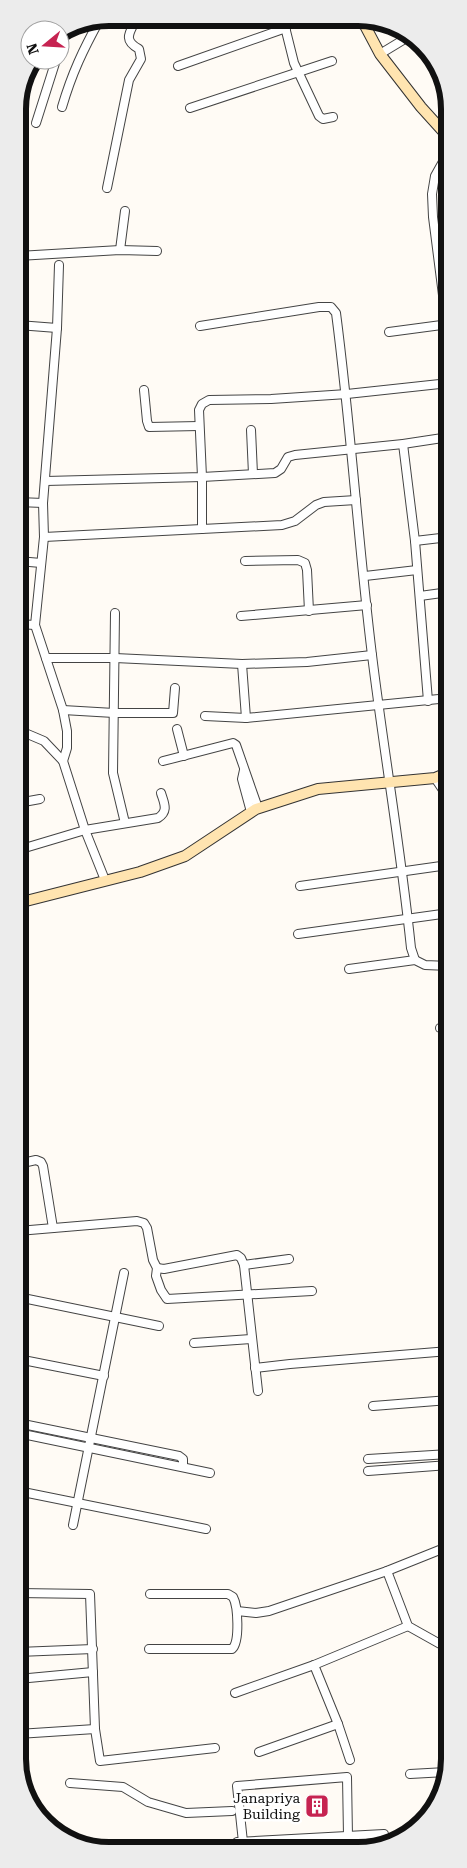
<svg xmlns="http://www.w3.org/2000/svg" width="467" height="1868" viewBox="0 0 467 1868" font-family="'Roboto Serif',serif">
<style>
.lines{fill:none;stroke-linecap:round;stroke-linejoin:round}
.street-casing{stroke:#444;stroke-width:10}
.secondary-casing{stroke:#333;stroke-width:12}
.street{stroke:#fff;stroke-width:8}
.secondary{stroke:#ffe4b0;stroke-width:10}
.labels{text-anchor:middle;dominant-baseline:central;stroke-width:5;stroke-linejoin:round;paint-order:stroke}
.poi-label{font-size:14px;fill:#111;stroke:#fff;text-anchor:end}
.rim{fill:none;stroke:#111;stroke-width:6}
</style>
<rect width="100%" height="100%" fill="#fffbf5"/>
<g class="lines">
<g class="street-casing">
<g id="street">
<polyline points="283,19 294,63 319,116 323,119 333,117"/>
<polyline points="60,49 66,30"/>
<polyline points="380,54 408,37"/>
<polyline points="178,66 286,28"/>
<path d="M62 107C72 73 83 50 100 19"/>
<polyline points="190,108 332,61"/>
<polyline points="36,123 56,60"/>
<polyline points="449,151 435,176 432,194 433,217 449,342"/>
<path d="M107 188 129 80 141 59 139 49C122 40 130 32 137 18"/>
<polyline points="120,250 125,211"/>
<polyline points="18,256 120,250 157,251"/>
<polyline points="59,265 57,328 43,503 44,537 35,625 63,710 67,731 67,748 63,761 85,830 105,880"/>
<polyline points="18,325 57,328"/>
<path d="M200 326 319 307H331L336 313C351 427 358 542 372 655 384 753 401 850 411 948L415 960"/>
<polyline points="389,332 449,324"/>
<polyline points="144,390 147,421 149,427 199,426"/>
<polyline points="251,430 253,474"/>
<polyline points="403,444 415,541 428,701"/>
<polyline points="46,481 202,477 275,473 281,469 288,457 295,455 403,444 449,437"/>
<polyline points="448,484 449,484"/>
<polyline points="18,502 43,503"/>
<polyline points="202,529 202,477 199,410 202,404 209,400 271,399 347,394 449,383"/>
<polyline points="44,537 282,525 295,521 316,505 324,502 356,500"/>
<polyline points="415,541 449,537"/>
<polyline points="18,561 41,563"/>
<polyline points="245,561 298,560 305,563 307,570 309,611"/>
<polyline points="365,576 417,570"/>
<polyline points="420,596 449,592"/>
<polyline points="115,613 113,773 125,823"/>
<polyline points="241,616 367,605"/>
<polyline points="18,624 35,625"/>
<polyline points="46,658 115,658 242,664 307,662 372,655"/>
<polyline points="242,664 246,718"/>
<polyline points="63,710 114,713 173,713 175,688"/>
<polyline points="205,716 246,718 449,698"/>
<polyline points="177,729 184,756"/>
<polyline points="18,730 44,741 63,761"/>
<polyline points="163,761 233,743 236,745 258,808"/>
<polyline points="244,770 242,779 251,812"/>
<polyline points="435,778 449,799"/>
<polyline points="18,803 40,799"/>
<path d="M18 850 85 830 158 818C169 811 164 803 161 793"/>
<polyline points="300,886 441,866"/>
<polyline points="298,934 449,913"/>
<polyline points="349,969 415,960 425,965 449,966"/>
<polyline points="440,1028 449,1028"/>
<polyline points="18,1164 36,1160 41,1162 43,1166 53,1228"/>
<polyline points="18,1231 137,1221 144,1223 147,1228 153,1260 157,1268 156,1276 161,1290 167,1299 312,1291"/>
<polyline points="244,1265 289,1259"/>
<polyline points="157,1268 164,1269 237,1255 241,1258 244,1265 258,1391"/>
<polyline points="18,1297 159,1326"/>
<polyline points="194,1343 251,1339"/>
<polyline points="18,1359 104,1376"/>
<polyline points="255,1368 290,1364 449,1351"/>
<polyline points="373,1406 449,1400"/>
<polyline points="18,1423 179,1456 183,1459 183,1467"/>
<polyline points="18,1433 210,1473"/>
<polyline points="368,1459 449,1454"/>
<polyline points="368,1471 449,1465"/>
<polyline points="18,1491 206,1529"/>
<polyline points="73,1525 124,1273"/>
<polyline points="387,1571 408,1626 449,1649"/>
<polyline points="18,1593 90,1594 95,1729 100,1761 215,1748"/>
<polyline points="237,1611 256,1613 269,1611 387,1571 447,1547 449,1543"/>
<path d="M149 1649H232C240 1642 238 1606 233 1597L228 1594H150"/>
<polyline points="18,1652 93,1649"/>
<polyline points="314,1665 338,1724 350,1760"/>
<polyline points="18,1679 93,1672"/>
<polyline points="235,1693 314,1665 408,1626"/>
<polyline points="18,1734 95,1729"/>
<polyline points="259,1752 338,1724"/>
<polyline points="410,1774 446,1772"/>
<polyline points="70,1783 123,1787 148,1802 186,1813 232,1811"/>
<polyline points="243,1842 237,1786 347,1777 348,1836"/>
<polyline points="240,1849 237,1842 384,1834 384,1842"/>
</g>
</g>
<g class="secondary-casing">
<g id="secondary">
<polyline points="362,20 380,54 421,107 449,138"/>
<polyline points="18,903 140,872 185,856 256,809 318,789 435,778 449,772"/>
</g>
</g>
<use href="#street" class="street"/>
<use href="#secondary" class="secondary"/>
</g>
<defs>
<g id="building-square" transform="scale(1.25)"><rect x="-9" y="-9" width="18" height="18" rx="4" fill="#c62351" stroke="#fff"/><path d="M-4-6H4V6H1V3H-1V6H-4ZM-2.5-4.3h1.7v1.8h-1.7ZM.8-4.3h1.7v1.8H.8ZM-2.5-1h1.7V.8h-1.7ZM.8-1h1.7V.8H.8Z" fill="#fff"/></g>
</defs>
<g fill-rule="evenodd">
<use href="#building-square" x="317" y="1806"/>
</g>
<g class="labels">
<g class="poi-label">
<text x="300" y="1798">Janapriya<tspan x="300" dy="16">Building</tspan></text>
</g>
</g>
<path d="M0 0H467V1868H0ZM109 26H358A83 83 0 0 1 441 109V1759A83 83 0 0 1 358 1842H109A83 83 0 0 1 26 1759V109A83 83 0 0 1 109 26Z" fill="#ececec" fill-rule="evenodd"/>
<path class="rim" d="M109 26H358A83 83 0 0 1 441 109V1759A83 83 0 0 1 358 1842H109A83 83 0 0 1 26 1759V109A83 83 0 0 1 109 26Z"/>
<g transform="translate(45 45) rotate(252)"><circle r="24" fill="#ffffff" stroke="#a0a0a0"/>
<path d="M0-4L9 19L0 12L-9 19Z" fill="#c62351"/>
<text y="-8" font-size="14" font-weight="bold" text-anchor="middle" fill="#111111">N</text>
</g>
</svg>
